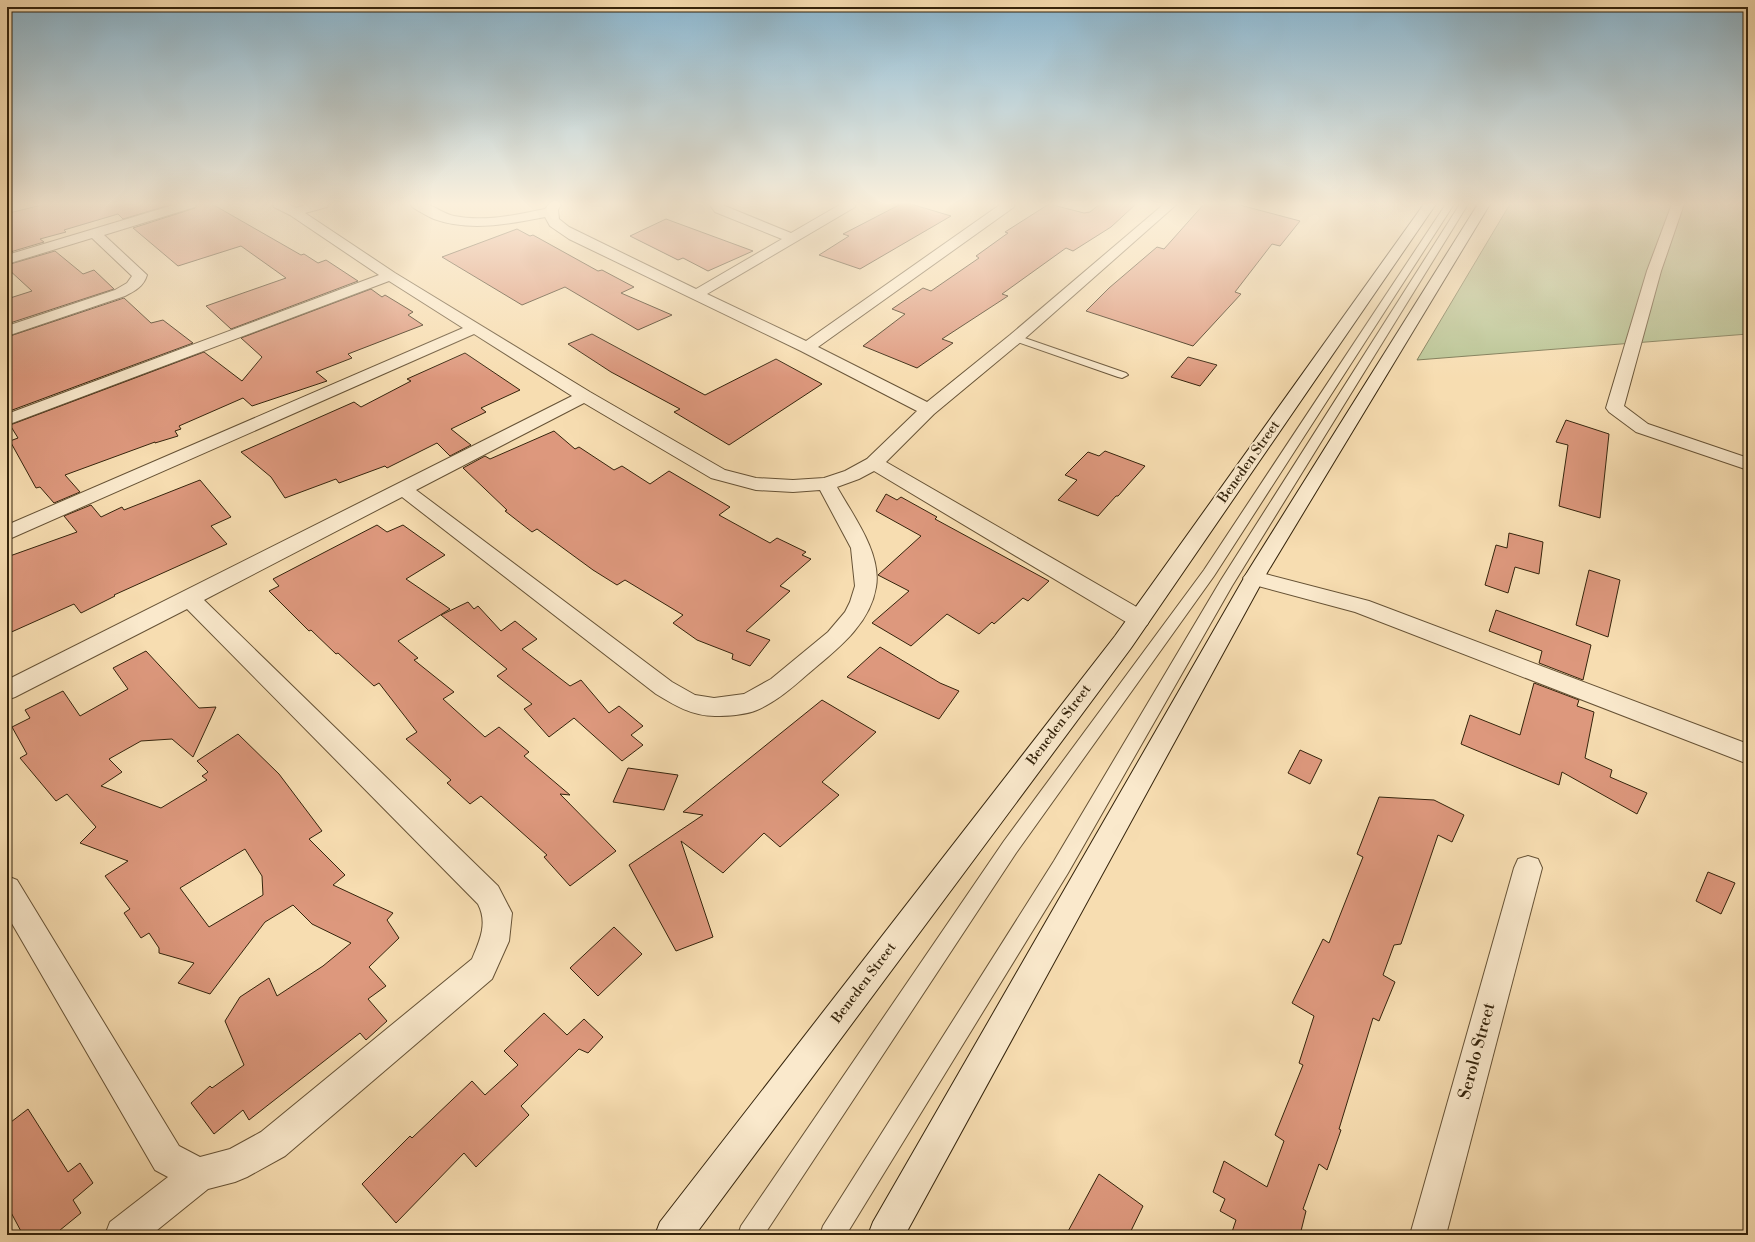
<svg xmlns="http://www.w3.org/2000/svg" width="1755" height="1242" viewBox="0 0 1755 1242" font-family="'Libre Bodoni',serif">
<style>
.green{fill:#b6c291;stroke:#76734e}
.building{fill:#dd987d;stroke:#35240c;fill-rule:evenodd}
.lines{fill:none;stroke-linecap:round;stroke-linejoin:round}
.lane-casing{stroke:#665235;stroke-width:2}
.street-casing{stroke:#665235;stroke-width:2}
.secondary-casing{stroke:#35240c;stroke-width:2}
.lane{fill:#fae9cc;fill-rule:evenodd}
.street{fill:#fae9cc;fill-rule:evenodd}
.secondary{fill:#fae9cc;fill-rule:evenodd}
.labels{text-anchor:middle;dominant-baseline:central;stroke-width:4;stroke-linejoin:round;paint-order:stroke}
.street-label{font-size:14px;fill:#35240c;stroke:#fae9cc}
.near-street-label{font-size:17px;fill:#35240c;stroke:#fae9cc}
</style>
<rect width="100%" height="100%" fill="#f7ddb1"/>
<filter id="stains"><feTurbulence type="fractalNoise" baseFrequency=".005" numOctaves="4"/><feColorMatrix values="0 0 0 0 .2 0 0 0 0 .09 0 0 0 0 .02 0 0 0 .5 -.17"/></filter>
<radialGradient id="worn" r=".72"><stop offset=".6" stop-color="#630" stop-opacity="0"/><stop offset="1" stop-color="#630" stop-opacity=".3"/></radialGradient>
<polygon class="green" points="1510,204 1748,204 1748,334 1417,360"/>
<g class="building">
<polygon points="46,204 173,204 123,219 118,214 64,230 66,232 40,239 44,242 7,253 7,212 9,213"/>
<polygon points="197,204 212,204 301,255 304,254 318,263 326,260 358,281 231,329 206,306 286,278 241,246 178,266 133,228 195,208"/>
<polygon points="901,204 911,204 951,216 860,269 819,255 849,236 843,234"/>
<polygon points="1049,204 1084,213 1090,212 1100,204 1136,204 1111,227 1073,251 1066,248 1002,294 1008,296 942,339 953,343 917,368 863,346 905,314 892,309 923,288 931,291 979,258 976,256 1008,233 1005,232"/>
<polygon points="1204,204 1236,204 1300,221 1280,246 1272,244 1235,292 1241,294 1193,346 1086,311 1109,288 1157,247 1164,249"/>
<polygon points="666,219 753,251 708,271 683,258 678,260 630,236"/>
<polygon points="517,229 530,236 533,235 598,271 602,270 634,287 621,293 672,315 638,330 565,287 522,305 442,257"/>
<polygon points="55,251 83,274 94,270 114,289 7,324 7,299 32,291 7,268 7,265"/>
<polygon points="371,289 382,297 385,295 413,312 408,315 423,325 348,354 352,358 316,372 327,381 252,406 243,398 179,426 181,429 175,431 178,436 155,443 155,442 65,475 80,492 54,503 40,487 36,488 10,441 18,438 10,425 204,352 242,381 262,357 241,338"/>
<polygon points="124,298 151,323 163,320 193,343 7,412 7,337"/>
<polygon points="592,334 705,395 776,359 822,384 729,445 674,412 680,409 611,372 568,344"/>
<polygon points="465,353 520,390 481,408 486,412 451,429 471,445 450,456 437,443 387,468 385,466 339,483 336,479 285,498 271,477 241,452 354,402 361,407 411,381 407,379"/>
<polygon points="1188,357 1217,365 1200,386 1171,377"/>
<polygon points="1566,420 1609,434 1600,518 1559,506 1568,445 1556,442"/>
<polygon points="554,431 575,449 579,447 614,470 622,466 650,484 669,471 730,507 719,515 770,543 777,538 806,552 802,555 811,559 780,586 790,591 746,631 770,640 750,666 732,659 733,654 697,640 673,623 683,615 625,580 617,585 593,570 537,529 532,532 505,511 507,510 463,468 485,456 490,459"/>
<polygon points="1105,451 1145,466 1118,496 1116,496 1098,516 1058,500 1077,480 1065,475 1088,452 1099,456"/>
<polygon points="200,480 231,517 211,526 227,544 114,595 115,596 81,613 74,604 7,634 7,557 77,532 64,516 91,505 101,517 122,507 124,510"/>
<polygon points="886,494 897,500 901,497 937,517 935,519 1049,581 1028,601 1023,598 994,624 992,622 979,634 947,614 911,646 872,623 909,591 878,575 921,536 876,511"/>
<polygon points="377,525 387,532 403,525 445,555 406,579 450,609 398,641 418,658 414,660 454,692 443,699 485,737 499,727 529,752 524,756 570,795 560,794 616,851 570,886 544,857 547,855 481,796 470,804 447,783 451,780 406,739 417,732 379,683 374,686 338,653 336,654 311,630 309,631 269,591 279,586 273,579"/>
<polygon points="1509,533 1543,542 1539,574 1515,567 1508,593 1485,585 1496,545 1507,548"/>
<polygon points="1589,570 1620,580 1608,637 1576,625"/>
<polygon points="468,602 474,609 478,606 501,631 515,621 537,639 522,649 570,686 581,680 609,713 619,706 643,726 631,735 643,745 622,761 574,718 549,737 524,709 532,704 497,676 507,669 441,615"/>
<polygon points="1496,610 1591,645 1583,680 1539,663 1542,651 1489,631"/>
<polygon points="880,647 940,683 959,691 939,719 847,677"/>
<path d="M146 651 199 708 216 707 193 757 172 739 141 741 109 759 122 772 101 786 161 808 207 780 202 776 208 772 197 761 238 734 279 774 322 831 309 839 345 875 333 885 393 913 387 920 399 938 369 967 386 986 368 999 387 1021 366 1040 360 1033 249 1120 243 1110 214 1134 191 1103 210 1086 212 1088 244 1065 225 1021 240 997 269 978 277 996 323 966 351 943 312 924 293 905 265 922 210 994 178 983 194 963 159 953V948L149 933 141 938 124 913 130 909 105 876 128 861 80 843 96 827 67 794 56 801 20 758 27 754 12 727 30 718 25 710 63 691 80 716 128 689 113 668ZM245 849 262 876 263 895 209 927 180 888Z"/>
<polygon points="1534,683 1579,700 1577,706 1594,712 1585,758 1612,770 1610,777 1647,793 1637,814 1562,772 1559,785 1461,744 1470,715 1520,735"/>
<polygon points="822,700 876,732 822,782 839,795 780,847 764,833 723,873 681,841 713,937 676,951 629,865 703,815 683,812"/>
<polygon points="1300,750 1322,760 1310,784 1288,773"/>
<polygon points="628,768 678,775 664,810 613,802"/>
<polygon points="1379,797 1434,800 1464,815 1452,842 1438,835 1401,944 1394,945 1383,975 1395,982 1379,1021 1373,1018 1339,1129 1341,1130 1327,1170 1319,1164 1303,1209 1306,1211 1300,1235 1231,1235 1236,1220 1220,1211 1225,1199 1213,1192 1224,1161 1267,1187 1284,1141 1275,1135 1303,1065 1299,1063 1314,1016 1292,1003 1323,939 1329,943 1363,857 1357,854"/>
<polygon points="1708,872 1735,883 1721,914 1696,901"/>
<polygon points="614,927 642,954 598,996 570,968"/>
<polygon points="544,1013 567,1035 584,1019 603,1037 588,1053 579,1049 521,1106 529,1115 476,1167 464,1153 396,1223 362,1184 410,1136 412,1138 472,1081 485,1095 518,1065 504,1051"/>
<polygon points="28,1109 68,1172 80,1163 93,1183 73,1200 81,1213 54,1235 23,1235 7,1205 7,1125"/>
<polygon points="1099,1174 1143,1206 1129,1235 1066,1235"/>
</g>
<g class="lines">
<g class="lane-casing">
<g id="lane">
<polygon points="1446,204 1454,204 1214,576 1016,853 764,1235 738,1235 741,1226 1004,841 1204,570"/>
<polygon points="1460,204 1468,204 1232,586 1068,873 846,1235 820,1235 823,1226 1054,861 1221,580"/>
<polygon points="1016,335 1126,373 1128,375 1122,378 1118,377 1012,340 1011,338"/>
</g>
</g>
<g class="street-casing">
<g id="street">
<path d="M177 204H196L195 207 104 235 147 275C144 286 135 291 125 296L7 336V326L115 290 127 283 132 276 92 238 7 264V255Z"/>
<path d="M273 204H288L296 208 309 204H328L327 207 305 213 395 273 590 392 725 470 756 478 793 480 824 478 845 471 867 459 917 411 801 351 569 239 550 226 545 217C509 224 470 232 434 219 427 216 419 211 412 207L411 204C415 204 422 203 426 204 436 207 444 214 454 216 484 222 516 215 545 209L549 204H561L558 210 559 219 569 227 696 289 782 239 715 212 709 204H722L725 206 791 233 841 204H856L855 207 707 294 806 341 1001 204H1015L1014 207 818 347 927 402 1010 335 1164 204H1177L1022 341 934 414 886 462 1147 613 1150 619 1147 625 1139 627 1131 625 874 471 859 479 837 487C852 514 882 553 876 587 870 625 836 650 809 673 793 687 776 702 757 710 745 715 727 716 715 716 692 716 674 705 656 694L402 497 204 600 498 886 512 913 509 941 492 979 285 1156 247 1177 235 1182 208 1189 151 1235H105L110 1222 168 1177 155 1170 7 915V876L17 880 179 1146 200 1157 230 1149 261 1132 472 959C480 940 488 923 478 904L187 609 15 697 7 700V680L572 396 474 334 7 540V525L463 328 389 281 7 425V414L379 275 290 215 274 207ZM584 403 711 478 756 490 793 492 820 490 851 548 855 586 850 602 845 612 828 632 771 679 744 694 714 698 695 695 672 682 416 490Z"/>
<polygon points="1672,204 1684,204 1661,271 1624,406 1648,424 1748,458 1748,470 1636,432 1609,412 1606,408 1647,271"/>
<polygon points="1254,571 1369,601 1748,744 1748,764 1355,612 1247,583 1243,578 1247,573"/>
<polygon points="1528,856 1538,859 1542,868 1446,1235 1410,1235 1514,868 1518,859"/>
</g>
</g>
<g class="secondary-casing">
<g id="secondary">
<polygon points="1424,204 1436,204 1131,648 695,1235 655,1235 660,1222 1115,636"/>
<polygon points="1478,204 1490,204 1268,571 905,1235 868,1235 873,1222 1248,571"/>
</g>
</g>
<use href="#lane" class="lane"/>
<use href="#street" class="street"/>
<use href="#secondary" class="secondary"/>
</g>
<linearGradient id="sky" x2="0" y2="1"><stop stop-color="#8ab7d1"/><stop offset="0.54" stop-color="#fbf0dc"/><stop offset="1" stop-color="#fbf0dc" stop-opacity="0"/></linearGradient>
<rect width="1755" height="378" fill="url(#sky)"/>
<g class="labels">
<g class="street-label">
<text transform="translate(1249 462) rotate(-55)">Beneden Street</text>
<text transform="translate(1059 725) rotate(-53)">Beneden Street</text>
<text transform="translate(864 983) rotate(-53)">Beneden Street</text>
</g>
<g class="near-street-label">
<text transform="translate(1477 1051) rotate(-75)">Serolo Street</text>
</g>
</g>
<rect width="1755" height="1242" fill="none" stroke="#f7ddb1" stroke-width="24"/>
<rect x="8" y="8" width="1739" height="1226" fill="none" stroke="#35240c" stroke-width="2"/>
<rect x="12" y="12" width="1731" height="1218" fill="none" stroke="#35240c"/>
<rect width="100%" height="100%" filter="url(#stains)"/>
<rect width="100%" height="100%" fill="url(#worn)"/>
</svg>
